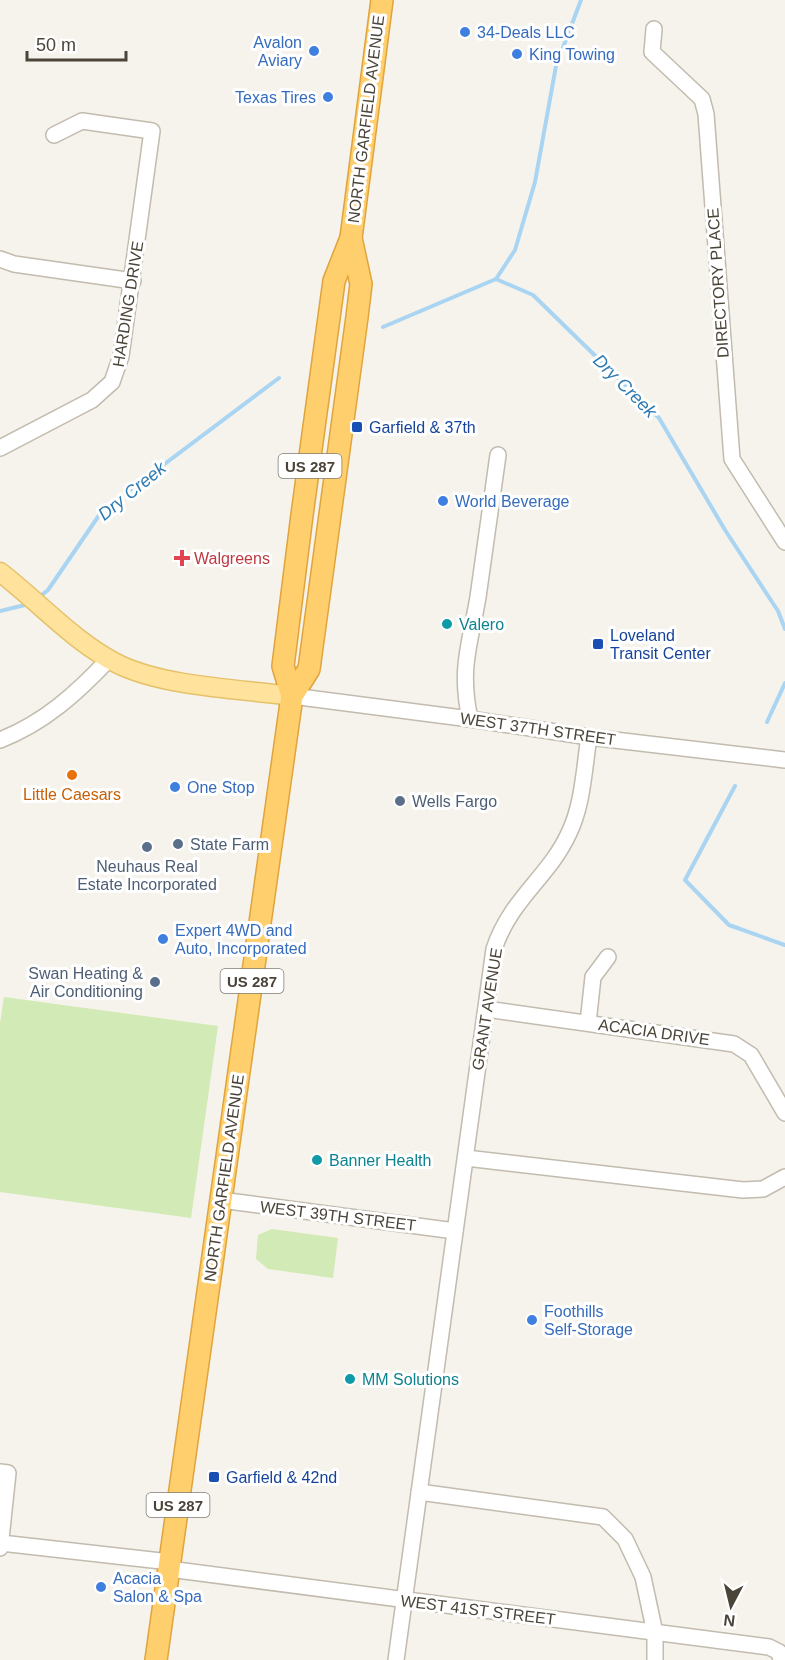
<svg xmlns="http://www.w3.org/2000/svg" width="785" height="1660" viewBox="0 0 785 1660" font-family="Helvetica,sans-serif">
<style>
.green{fill:#d2eab5}
.lines{fill:none;stroke-linecap:round;stroke-linejoin:round}
.stream{stroke:#a9d4f2;stroke-width:4}
.minor-casing{stroke:#c2bbae;stroke-width:18}
.major-casing{stroke:#e6c16a;stroke-width:21}
.highway-casing{stroke:#e0a43c;stroke-width:24}
.minor{stroke:#fff;stroke-width:15}
.major{stroke:#ffe39c;stroke-width:18}
.highway{stroke:#ffcf6e;stroke-width:21}
.shop-dot{fill:#3f7fe0;stroke:#fff;stroke-width:2}
.transit-dot{fill:#1a4fb4;stroke:#fff;stroke-width:2}
.health-dot{fill:#e0444e;stroke:#fff;stroke-width:2}
.culture-dot{fill:#0f9aa8;stroke:#fff;stroke-width:2}
.food-dot{fill:#e8710a;stroke:#fff;stroke-width:2}
.service-dot{fill:#5c6f8a;stroke:#fff;stroke-width:2}
.labels{text-anchor:middle;dominant-baseline:central;stroke-width:6;stroke-linejoin:round;paint-order:stroke}
.shield{fill:#fff;stroke:#817c74;stroke-width:1.5}
.shield-label{font-size:15px;font-weight:bold;fill:#4b4439}
.shop-label{font-size:16px;fill:#366cbe;stroke:#fff;text-anchor:start}
.street-label{font-size:16px;fill:#4b4439;stroke:#fff}
.transit-label{font-size:16px;fill:#164399;stroke:#fff;text-anchor:start}
.health-label{font-size:16px;fill:#be3a42;stroke:#fff;text-anchor:start}
.culture-label{font-size:16px;fill:#0d838f;stroke:#fff;text-anchor:start}
.food-label{font-size:16px;fill:#c56008;stroke:#fff}
.service-label{font-size:16px;fill:#4e5e75;stroke:#fff;text-anchor:start}
.water-label{font-size:18px;font-style:italic;fill:#2e7ab2;stroke:#fff}
</style>
<rect width="100%" height="100%" fill="#f6f3ec"/>
<g class="green">
<polygon points="4,997 218,1026 191,1218 0,1192 0,1023"/>
<polygon points="272,1229 338,1238 333,1278 268,1269 256,1259 258,1235"/>
</g>
<g class="lines">
<g class="stream">
<polyline points="496,279 515,250 535,182 556,66 581,0"/>
<polyline points="383,327 496,279 533,295 659,418 725,530 778,611 785,629"/>
<polyline points="38,598 48,590 102,511 279,378"/>
<polyline points="0,611 29,604"/>
<polyline points="767,722 785,683"/>
<polyline points="735,786 685,880 729,925 785,945"/>
</g>
<g class="minor-casing">
<g id="minor">
<polyline points="654,29 652,52 702,99 706,114 732,459 785,542"/>
<polyline points="0,259 14,264 133,281"/>
<polyline points="0,448 92,400 112,382 121,356 152,131 82,121 54,135"/>
<polyline points="292,696 470,719 589,737 785,760"/>
<path d="M470 719C459 669 470 644 478 597 485 550 491 502 498 455"/>
<path d="M0 740C44 723 77 693 109 659"/>
<polyline points="486,1009 734,1044 751,1055 785,1113"/>
<polyline points="588,1023 593,977 608,957"/>
<polyline points="466,1158 743,1190 763,1189 785,1177"/>
<polyline points="221,1200 455,1231"/>
<polyline points="0,1472 8,1473 0,1548"/>
<polyline points="419,1492 603,1517 625,1539 643,1577 655,1633 655,1660"/>
<polyline points="1,1543 170,1562"/>
<polyline points="169,1569 769,1647 779,1652 781,1660"/>
<path d="M396 1660 494 949C511 898 549 877 569 833 583 804 584 769 589 737"/>
</g>
</g>
<g class="major-casing">
<path id="major" d="M0 572C39 602 76 644 120 665 167 687 241 689 292 696"/>
</g>
<g class="highway-casing">
<g id="highway">
<polyline points="292,696 283,666 302,515 334,281 351,238 382,0"/>
<polyline points="156,1660 292,696 309,669 357,317 361,284 351,238"/>
</g>
</g>
<use href="#minor" class="minor"/>
<use href="#major" class="major"/>
<use href="#highway" class="highway"/>
</g>
<g class="shop-dot">
<circle cx="465" cy="32" r="6"/>
<circle cx="314" cy="51" r="6"/>
<circle cx="517" cy="54" r="6"/>
<circle cx="328" cy="97" r="6"/>
<circle cx="443" cy="501" r="6"/>
<circle cx="175" cy="787" r="6"/>
<circle cx="163" cy="939" r="6"/>
<circle cx="532" cy="1320" r="6"/>
<circle cx="101" cy="1587" r="6"/>
</g>
<g class="transit-dot">
<rect x="351" y="421" width="12" height="12" rx="3"/>
<rect x="592" y="638" width="12" height="12" rx="3"/>
<rect x="208" y="1471" width="12" height="12" rx="3"/>
</g>
<path class="health-dot" d="M179 549h6v6h6v6h-6v6h-6v-6h-6v-6h6z"/>
<g class="culture-dot">
<circle cx="447" cy="624" r="6"/>
<circle cx="317" cy="1160" r="6"/>
<circle cx="350" cy="1379" r="6"/>
</g>
<circle class="food-dot" cx="72" cy="775" r="6"/>
<g class="service-dot">
<circle cx="400" cy="801" r="6"/>
<circle cx="178" cy="844" r="6"/>
<circle cx="147" cy="847" r="6"/>
<circle cx="155" cy="982" r="6"/>
</g>
<g class="labels">
<g class="shield">
<rect x="278.5" y="454" width="63" height="24" rx="4.5"/>
<rect x="220.5" y="969" width="63" height="24" rx="4.5"/>
<rect x="146.5" y="1493" width="63" height="24" rx="4.5"/>
</g>
<g class="shield-label">
<text x="310" y="466">US 287</text>
<text x="252" y="981">US 287</text>
<text x="178" y="1505">US 287</text>
</g>
<g class="shop-label">
<text x="477" y="32">34-Deals LLC</text>
<text x="302" y="42" text-anchor="end">Avalon<tspan x="302" dy="18">Aviary</tspan></text>
<text x="529" y="54">King Towing</text>
<text x="316" y="97" text-anchor="end">Texas Tires</text>
<text x="455" y="501">World Beverage</text>
<text x="187" y="787">One Stop</text>
<text x="175" y="930">Expert 4WD and<tspan x="175" dy="18">Auto, Incorporated</tspan></text>
<text x="544" y="1311">Foothills<tspan x="544" dy="18">Self-Storage</tspan></text>
<text x="113" y="1578">Acacia<tspan x="113" dy="18">Salon &amp; Spa</tspan></text>
</g>
<g class="street-label">
<text transform="translate(366 119) rotate(-83)">NORTH GARFIELD AVENUE</text>
<text transform="translate(718 283) rotate(-94)">DIRECTORY PLACE</text>
<text transform="translate(128 304) rotate(-81)">HARDING DRIVE</text>
<text transform="translate(538 729) rotate(8)">WEST 37TH STREET</text>
<text transform="translate(487 1009) rotate(-81)">GRANT AVENUE</text>
<text transform="translate(654 1032) rotate(8)">ACACIA DRIVE</text>
<text transform="translate(224 1178) rotate(-82)">NORTH GARFIELD AVENUE</text>
<text transform="translate(338 1216) rotate(7)">WEST 39TH STREET</text>
<text transform="translate(478 1610) rotate(7)">WEST 41ST STREET</text>
</g>
<g class="transit-label">
<text x="369" y="427">Garfield &amp; 37th</text>
<text x="610" y="635">Loveland<tspan x="610" dy="18">Transit Center</tspan></text>
<text x="226" y="1477">Garfield &amp; 42nd</text>
</g>
<g class="health-label">
<text x="194" y="558">Walgreens</text>
</g>
<g class="culture-label">
<text x="459" y="624">Valero</text>
<text x="329" y="1160">Banner Health</text>
<text x="362" y="1379">MM Solutions</text>
</g>
<g class="food-label">
<text x="72" y="794">Little Caesars</text>
</g>
<g class="service-label">
<text x="412" y="801">Wells Fargo</text>
<text x="190" y="844">State Farm</text>
<text x="147" y="866" text-anchor="middle">Neuhaus Real<tspan x="147" dy="18">Estate Incorporated</tspan></text>
<text x="143" y="973" text-anchor="end">Swan Heating &amp;<tspan x="143" dy="18">Air Conditioning</tspan></text>
</g>
<g class="water-label">
<text transform="translate(625 386) rotate(45)">Dry Creek</text>
<text transform="translate(132 491) rotate(-39)">Dry Creek</text>
</g>
</g>
<g transform="translate(731 1606) rotate(187)" stroke="#ffffff" stroke-width="4.5" paint-order="stroke">
<path d="M0-4.5L10 22L0 15L-10 22Z" fill="#4b4439"/>
<text y="-9" font-size="16" font-weight="bold" text-anchor="middle" fill="#4b4439">N</text>
</g>
<path d="M27 51v9h99v-9" fill="none" stroke="#4b4439" stroke-width="3"/>
<text x="36" y="51" font-size="18" fill="#4b4439" stroke="#ffffff" stroke-width="4.5" paint-order="stroke">50 m</text>
</svg>
